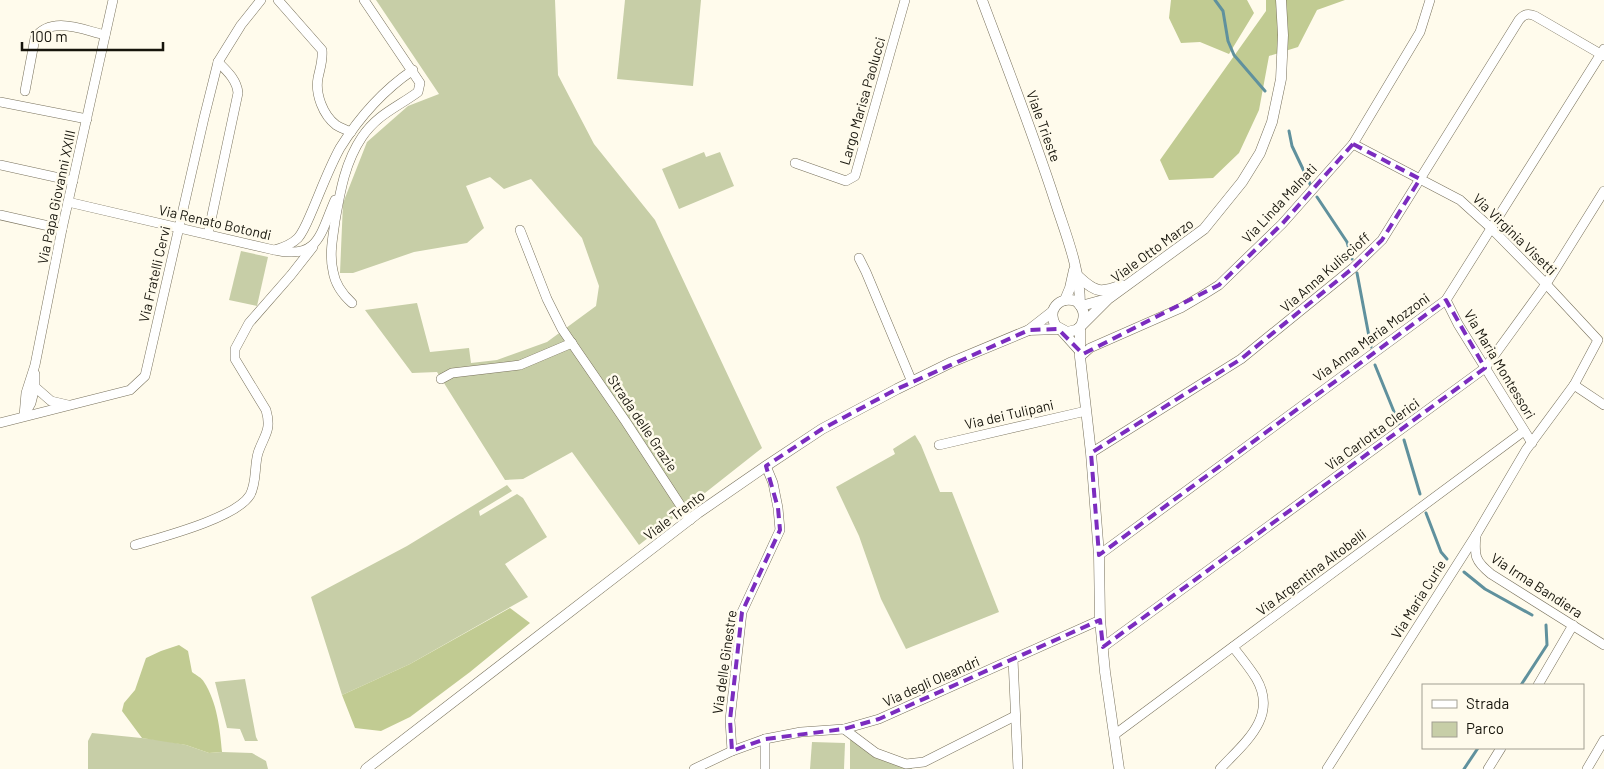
<svg xmlns="http://www.w3.org/2000/svg" width="1604" height="769" viewBox="0 0 1604 769" font-family="Barlow,sans-serif">
<style>
.green{fill:#c7cea7}
.forest{fill:#c1cb92}
.lines{fill:none;stroke-linecap:round;stroke-linejoin:round}
.stream{stroke:#60919d;stroke-width:3}
.minor-casing{stroke:#78715c;stroke-width:10}
.tertiary-casing{stroke:#78715c;stroke-width:11}
.minor{stroke:#fff;stroke-width:9}
.tertiary{stroke:#fff;stroke-width:10}
.marked{fill:none;stroke:#7b2cbf;stroke-width:4;stroke-dasharray:10 6;stroke-linejoin:round}
.labels{text-anchor:middle;dominant-baseline:central;stroke-width:5;stroke-linejoin:round;paint-order:stroke}
.street-label{font-size:14px;fill:#16140b;stroke:#fffbec}
</style>
<rect width="100%" height="100%" fill="#fffbec"/>
<g class="green">
<polygon points="376,0 555,0 558,75 594,144 655,220 762,448 639,545 572,452 523,479 505,480 437,372 412,373 365,310 417,303 430,352 469,348 471,363 497,360 547,342 596,306 599,286 582,238 531,179 504,189 490,177 466,186 484,228 467,243 414,252 353,273 340,273 343,203 367,142 408,106 439,94"/>
<polygon points="625,0 701,0 693,86 617,79"/>
<polygon points="704,152 706,157 720,152 734,186 679,209 662,169"/>
<polygon points="241,251 268,257 257,306 229,300"/>
<polygon points="915,435 921,445 940,492 952,492 999,612 906,649 881,599 859,536 836,487 895,454 893,449"/>
<polygon points="507,485 512,491 479,511 480,516 517,494 523,498 547,537 505,564 528,597 410,664 342,695 311,597 407,546"/>
<polygon points="245,679 256,737 258,741 245,741 240,729 227,728 215,682"/>
<polygon points="92,733 161,740 186,745 209,753 222,752 252,753 266,761 268,769 88,769 88,741"/>
<polygon points="850,737 912,767 912,769 850,769"/>
<polygon points="812,742 845,743 844,769 810,769"/>
</g>
<g class="forest">
<polygon points="1171,0 1247,0 1254,13 1229,54 1200,42 1181,43 1169,18"/>
<polygon points="1266,0 1345,0 1317,10 1298,47 1269,56 1259,110 1239,153 1213,178 1169,180 1160,160 1266,11"/>
<polygon points="510,608 530,623 470,672 410,717 381,731 355,728 342,695 410,664"/>
<path d="M179 645 188 651 192 672C196 675 202 678 204 682 217 702 220 729 222 752L209 753 186 745 142 738 122 711 124 703 135 690 146 658 161 651Z"/>
</g>
<g class="lines">
<g class="stream">
<polyline points="1215,0 1223,11 1228,41 1234,55 1265,91"/>
<polyline points="1289,131 1292,146 1311,186"/>
<polyline points="1317,197 1347,242 1352,259"/>
<polyline points="1357,273 1371,347"/>
<polyline points="1375,365 1399,424"/>
<polyline points="1404,440 1420,494"/>
<polyline points="1426,513 1441,552 1447,559"/>
<polyline points="1464,572 1485,589 1532,615"/>
<polyline points="1521,685 1547,645 1546,625"/>
<polyline points="1464,769 1478,748"/>
</g>
<g class="minor-casing">
<g id="minor">
<path d="M278 0 322 50C323 61 320 68 318 78 315 94 323 115 336 125 341 128 346 130 351 132"/>
<path d="M25 91 35 38C51 15 83 30 105 35"/>
<polyline points="0,102 87,119"/>
<polyline points="1353,144 1460,200 1491,228 1546,284 1598,340 1574,385 1604,405"/>
<polyline points="795,163 846,181 855,176 905,0"/>
<polyline points="0,165 73,181"/>
<path d="M68 202 274 250C282 248 292 244 298 238 304 231 308 220 312 211 321 190 329 168 340 148 360 116 382 91 413 70"/>
<polyline points="0,215 62,229"/>
<polyline points="520,230 547,299 562,329 626,422 690,520"/>
<path d="M208 234 238 93C237 80 227 71 218 62"/>
<path d="M275 250C319 260 320 234 335 200"/>
<polyline points="859,258 866,272 912,382"/>
<polyline points="1446,300 1458,324 1532,443"/>
<path d="M352 303C342 294 335 284 333 271 329 254 333 237 335 221 340 192 345 162 362 137 378 114 396 108 418 92L420 83 364 0"/>
<polyline points="1080,357 1090,348 1181,308 1203,295 1219,285 1282,224 1353,144 1420,32 1430,0"/>
<polyline points="35,374 35,387 51,401 68,405"/>
<polyline points="441,379 452,373 520,365 572,343"/>
<polyline points="26,412 31,403 35,387"/>
<polyline points="24,416 26,393 35,365 62,229 113,0"/>
<polyline points="0,423 130,390 145,376 204,118 218,62 241,25 261,0"/>
<polyline points="939,445 1086,411"/>
<path d="M1091 453 1241 359 1353 268 1382 240 1519 20C1524 14 1528 13 1535 16L1604 56"/>
<path d="M1476 535C1474 556 1475 561 1491 574L1604 645"/>
<path d="M135 545C162 537 236 518 250 495 257 482 254 467 258 453 264 435 272 431 266 410L235 359V349L249 323 291 275 313 247"/>
<polyline points="1099,555 1446,300 1604,49"/>
<polyline points="1103,647 1485,368 1546,284 1604,191"/>
<polyline points="1013,659 1018,769"/>
<polyline points="1538,685 1573,625"/>
<polyline points="844,729 876,753 906,764 924,762 1015,716"/>
<polyline points="1114,735 1524,431"/>
<polyline points="732,751 730,720 742,612 780,530 778,508 773,483 766,466"/>
<polyline points="694,769 732,751 765,739 801,732 844,729 879,719 1100,620"/>
<polyline points="765,769 765,739"/>
<path d="M1220 769C1244 743 1279 717 1256 678 1249 667 1241 657 1233 647"/>
<polyline points="1327,769 1476,535 1526,450 1574,385"/>
<polyline points="1488,769 1501,748"/>
<polyline points="1587,769 1604,740"/>
</g>
</g>
<g class="tertiary-casing">
<g id="tertiary">
<path d="M982 0C1007 67 1033 133 1055 201 1066 235 1080 268 1080 305"/>
<path d="M1079 277C1096 293 1101 293 1122 285"/>
<polyline points="1065,300 1070,288 1074,270"/>
<polyline points="1081,306 1107,299"/>
<path d="M1082 323C1086 314 1083 307 1076 301 1059 296 1046 310 1056 326L1067 332 1076 330 1080 327 1108 299 1204 229 1242 182 1260 153 1272 122 1281 79 1283 35 1281 0"/>
<polyline points="1080,327 1080,357 1091,453 1099,555 1100,620 1105,672 1119,769"/>
<polyline points="1029,330 1058,329"/>
<polyline points="1062,331 1080,351"/>
<polyline points="366,769 698,513 766,466 822,429 897,389 952,362 1029,330 1052,312"/>
</g>
</g>
<use href="#minor" class="minor"/>
<use href="#tertiary" class="tertiary"/>
</g>
<path class="marked" d="M1353 144 1420 179 1382 240 1353 268 1241 359 1091 453 1099 555 1446 300 1485 368 1103 647 1100 620 879 719 844 729 765 739 732 751 730 720 742 612 780 530 778 508 766 466 822 429 897 389 1029 330 1058 329 1083 354 1219 285 1282 224Z"/>
<g class="labels">
<g class="street-label">
<text transform="translate(862 101) rotate(-74)">Largo Marisa Paolucci</text>
<text transform="translate(1044 126) rotate(70)">Viale Trieste</text>
<text transform="translate(56 197) rotate(-78)">Via Papa Giovanni XXIII</text>
<text transform="translate(1279 203) rotate(-47)">Via Linda Malnati</text>
<text transform="translate(215 222) rotate(13)">Via Renato Botondi</text>
<text transform="translate(1515 234) rotate(44)">Via Virginia Visetti</text>
<text transform="translate(1152 250) rotate(-36)">Viale Otto Marzo</text>
<text transform="translate(1325 272) rotate(-41)">Via Anna Kuliscioff</text>
<text transform="translate(154 274) rotate(-77)">Via Fratelli Cervi</text>
<text transform="translate(1371 337) rotate(-36)">Via Anna Maria Mozzoni</text>
<text transform="translate(1500 364) rotate(59)">Via Maria Montessori</text>
<text transform="translate(1009 414) rotate(-13)">Via dei Tulipani</text>
<text transform="translate(643 423) rotate(56)">Strada delle Grazie</text>
<text transform="translate(1372 434) rotate(-36)">Via Carlotta Clerici</text>
<text transform="translate(674 515) rotate(-37)">Viale Trento</text>
<text transform="translate(1311 572) rotate(-37)">Via Argentina Altobelli</text>
<text transform="translate(1537 585) rotate(33)">Via Irma Bandiera</text>
<text transform="translate(1418 599) rotate(-58)">Via Maria Curie</text>
<text transform="translate(724 662) rotate(-82)">Via delle Ginestre</text>
<text transform="translate(931 681) rotate(-24)">Via degli Oleandri</text>
</g>
</g>
<rect x="1422" y="684" width="162" height="65" fill="#fffbec" stroke="#a29f92"/>
<rect x="1432" y="700" width="25" height="8" fill="#ffffff" stroke="#a29f92"/>
<text x="1466" y="709" font-size="15" fill="#16140b">Strada</text>
<rect x="1432" y="722" width="25" height="15" fill="#c7cea7" stroke="#a29f92"/>
<text x="1466" y="734" font-size="15" fill="#16140b">Parco</text>
<path d="M22 42v8h141v-8" fill="none" stroke="#16140b" stroke-width="2.5"/>
<text x="30" y="42" font-size="15" fill="#16140b" stroke="#fffbec" stroke-width="4" paint-order="stroke">100 m</text>
</svg>
